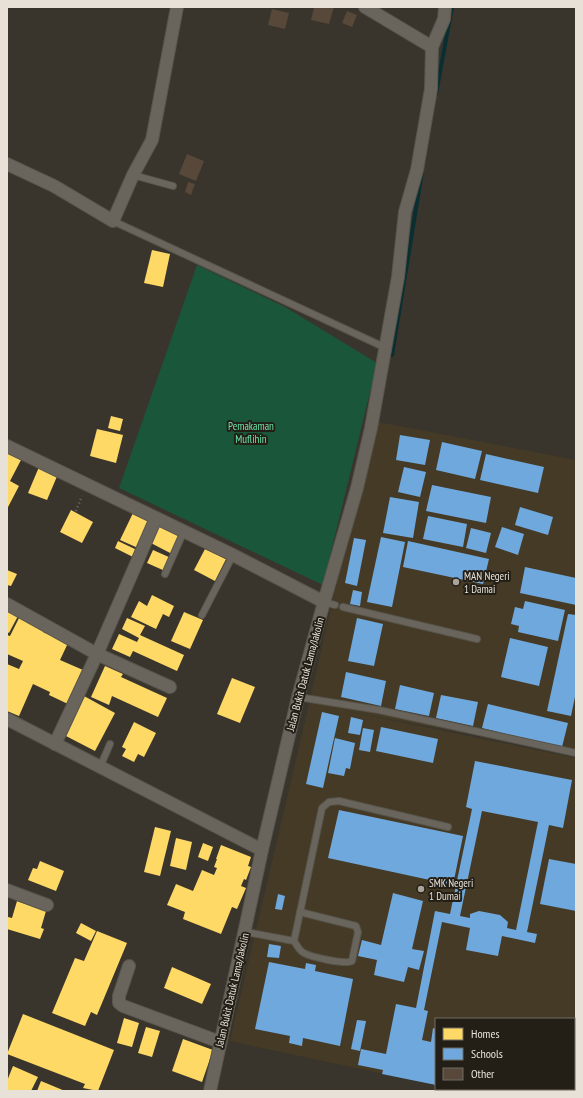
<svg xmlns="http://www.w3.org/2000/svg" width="583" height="1098" viewBox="0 0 583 1098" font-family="'PT Sans Narrow',sans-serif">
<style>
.built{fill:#453a26}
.green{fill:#19563a}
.homes{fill:#ffd966}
.schools{fill:#6fa8dc;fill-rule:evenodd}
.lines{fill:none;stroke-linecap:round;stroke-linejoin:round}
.stream{stroke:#0a2f32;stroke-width:4}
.building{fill:#57483a}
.service-casing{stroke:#57544c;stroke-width:8}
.minor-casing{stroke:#57544c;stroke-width:14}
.path{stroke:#706d68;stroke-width:2.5;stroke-dasharray:1 3;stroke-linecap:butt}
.service{stroke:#69655d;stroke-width:6}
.minor{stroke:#69655d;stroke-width:12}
.poi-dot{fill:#aaa59b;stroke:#231f17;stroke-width:1.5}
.labels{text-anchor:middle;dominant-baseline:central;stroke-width:4;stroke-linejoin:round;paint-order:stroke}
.park-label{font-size:11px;fill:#6de6aa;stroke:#231f17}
.poi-label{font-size:11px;fill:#e7e1d7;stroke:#231f17;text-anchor:start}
.street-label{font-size:11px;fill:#e7e1d7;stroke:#231f17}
</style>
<rect width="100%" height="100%" fill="#39352c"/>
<polygon class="built" points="373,421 576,460 576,754 341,710 576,758 576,1091 467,1091 457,1089 574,1089 574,1019 436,1019 436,1085 230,1041 309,704"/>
<polygon class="green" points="197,265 285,307 377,363 323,585 119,488"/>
<g class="homes">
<polygon points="152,250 170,254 163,287 144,283"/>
<polygon points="111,416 123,419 120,431 108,428"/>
<polygon points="97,429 123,435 116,463 90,456"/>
<polygon points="7,453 21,460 10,481 19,486 7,509"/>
<polygon points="39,467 58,474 47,500 28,493"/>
<polygon points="71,510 93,522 82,543 60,532"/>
<polygon points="133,513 151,522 138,548 120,540"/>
<polygon points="158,525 181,537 172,554 149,542"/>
<polygon points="118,541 139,551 135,558 115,548"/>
<polygon points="205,549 226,559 215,581 194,570"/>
<polygon points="153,550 171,558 165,571 147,563"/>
<polygon points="7,570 17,574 11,586 7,585"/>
<polygon points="152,595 174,606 169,617 163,614 156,629 131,617 139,601 147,606"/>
<polygon points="7,610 18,616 9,633 7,632"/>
<polygon points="184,612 203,620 190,649 171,641"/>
<polygon points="20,616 45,627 43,632 68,643 60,660 83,670 68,704 49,695 50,692 33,684 19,716 7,711 8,699 7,664 19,669 23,661 7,654 7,635 10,636"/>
<polygon points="127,618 145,626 140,635 184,655 177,671 133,651 130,657 112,649 119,634 137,642 139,638 122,629"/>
<polygon points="105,666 123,674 121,677 167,698 158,717 112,696 109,705 91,697"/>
<polygon points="232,678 255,687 240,723 217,714"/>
<polygon points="84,696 115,713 95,751 64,735"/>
<polygon points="134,722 156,733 144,757 138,754 134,762 122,756 126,749 122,747"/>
<polygon points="155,827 171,831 160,876 144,872"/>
<polygon points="176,838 192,842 186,870 170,866"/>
<polygon points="203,843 213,847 208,861 198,857"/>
<polygon points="221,845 251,857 248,866 251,867 246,880 244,879 241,886 246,888 237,909 232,907 221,934 183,919 185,912 167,905 176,884 193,891 202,870 214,875 217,868 214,867 217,859 216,859"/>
<polygon points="40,861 64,871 56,891 28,880 33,868 37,869"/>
<polygon points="17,901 46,911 41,928 44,929 40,939 7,929 8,917 12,918"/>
<polygon points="81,923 96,931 91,941 76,933"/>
<polygon points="97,931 127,943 97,1015 91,1012 85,1026 52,1013 75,958 84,961"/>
<polygon points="172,967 211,984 202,1004 164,988"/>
<polygon points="23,1014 114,1050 98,1091 83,1088 85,1084 7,1054"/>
<polygon points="124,1018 139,1023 132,1047 117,1043"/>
<polygon points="146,1027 160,1031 152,1057 138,1053"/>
<polygon points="183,1039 213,1050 202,1082 172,1071"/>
<polygon points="13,1066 38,1077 31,1091 7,1091 7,1081"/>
<polygon points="41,1081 65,1091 37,1091"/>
</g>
<g class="schools">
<polygon points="400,435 430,440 425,465 396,460"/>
<polygon points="442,442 482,451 475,479 436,470"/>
<polygon points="486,454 544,467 538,493 480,480"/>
<polygon points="404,467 426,472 420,497 398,492"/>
<polygon points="432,485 491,497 486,523 426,511"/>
<polygon points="390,497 419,502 413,538 383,533"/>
<polygon points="520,507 553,517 548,535 515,525"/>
<polygon points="428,516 467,524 463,547 423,539"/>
<polygon points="502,527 524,534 518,555 495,547"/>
<polygon points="471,528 491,533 486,553 466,548"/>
<polygon points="381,537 405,542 392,607 367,602"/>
<polygon points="354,538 366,540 357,586 345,583"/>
<polygon points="408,541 489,559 483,584 403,567"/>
<polygon points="525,567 576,578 576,605 520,593"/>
<polygon points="353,590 362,592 360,606 350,604"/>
<polygon points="525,601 565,610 558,641 518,632 519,626 511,624 515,607 523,609"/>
<polygon points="568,614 576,615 576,692 571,716 547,711"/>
<polygon points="357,618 383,624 374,666 348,661"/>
<polygon points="510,638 548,647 539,686 501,677"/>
<polygon points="346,672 386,681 381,706 341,697"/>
<polygon points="400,685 434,693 429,716 395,709"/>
<polygon points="441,695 478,702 473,726 436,718"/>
<polygon points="488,704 568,723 562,747 482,728"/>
<polygon points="322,712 339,716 323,788 306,784"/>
<polygon points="351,717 363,720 360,735 348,733"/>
<polygon points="381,727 438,739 433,763 376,751"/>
<polygon points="363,728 374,730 370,752 359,750"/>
<polygon points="335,738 355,743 350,769 346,768 344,776 328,773"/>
<path d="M475 761 572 780 563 828 549 825 527 932 537 934 535 943 502 936 498 956 466 950 470 928 442 922 424 1010 428 1011 422 1040 431 1042 433 1028 436 1029V1085L382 1074 383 1070 358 1065 361 1049 386 1054 396 1004 416 1008 435 911 450 914 472 809 466 807ZM482 811 538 822 516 930 507 928 508 922 500 915 479 911 470 914V918L460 916Z"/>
<polygon points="339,810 463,836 453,885 328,858"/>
<polygon points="549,859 576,864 576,911 540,904"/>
<polygon points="393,893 423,901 412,949 424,951 419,970 408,967 404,982 374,975 377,960 358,956 362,940 381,945"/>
<polygon points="278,894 285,896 282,910 275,909"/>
<polygon points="269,944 281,946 279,958 267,957"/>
<polygon points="269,962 305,969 306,963 316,965 315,971 353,979 340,1046 303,1038 302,1046 289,1043 290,1036 255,1029"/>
<polygon points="357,1020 366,1021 360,1051 351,1049"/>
<polygon points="461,1089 527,1089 526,1091 467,1091"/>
</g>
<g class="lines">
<g class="stream">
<polyline points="436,94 452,7"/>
<polyline points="392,355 422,172"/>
</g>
</g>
<g class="building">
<polygon points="314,7 334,7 329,24 311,20"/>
<polygon points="272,9 289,13 285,29 268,25"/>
<polygon points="347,11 357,15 352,27 342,23"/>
<polygon points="187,154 204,161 196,181 179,174"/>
<polygon points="188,182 195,184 191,195 185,192"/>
</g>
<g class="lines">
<g class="service-casing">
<g id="service">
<polyline points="133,175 173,186"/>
<polyline points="113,221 386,348"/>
<polyline points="165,574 184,531"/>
<polyline points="324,602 335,605"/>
<polyline points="343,607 477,639"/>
<polyline points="202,615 233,555"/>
<polyline points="298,697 379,710 576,753"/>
<polyline points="100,767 110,744"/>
<path d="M246 932 294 941C297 945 299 951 304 953 311 957 346 965 352 961L358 932 356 926 300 912"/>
<polyline points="294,941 322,808 329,802 339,801 448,827"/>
</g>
</g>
<g class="minor-casing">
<g id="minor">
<polyline points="365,7 432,47"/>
<polyline points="7,164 54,186 113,221 133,175 152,140 177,7"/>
<polyline points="7,446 233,555 324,602 298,697 262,850 210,1091"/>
<polyline points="324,602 357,488 371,428 398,277 405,212 417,170 431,89 432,47 444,19 445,7"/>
<polyline points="7,604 97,654 170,687"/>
<polyline points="7,719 262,850"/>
<polyline points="55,744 97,654 156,518"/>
<polyline points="7,890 47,905"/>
<polyline points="129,966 119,996 119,1003 123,1006 220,1042"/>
</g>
</g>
<polyline class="path" points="76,511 82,496"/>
<use href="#service" class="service"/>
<use href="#minor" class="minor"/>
</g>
<g class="poi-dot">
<circle cx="456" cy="582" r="4"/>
<circle cx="421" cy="889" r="4"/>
</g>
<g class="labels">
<g class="park-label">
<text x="251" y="426">Pemakaman<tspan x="251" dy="13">Muflihin</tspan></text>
</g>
<g class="poi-label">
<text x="464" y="576">MAN Negeri<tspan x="464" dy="13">1 Damai</tspan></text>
<text x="429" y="883">SMK Negeri<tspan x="429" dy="13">1 Dumai</tspan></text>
</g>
<g class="street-label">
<text transform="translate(305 674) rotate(-75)">Jalan Bukit Datuk Lama/Jakolin</text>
<text transform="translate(232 990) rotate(-77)">Jalan Bukit Datuk Lama/Jakolin</text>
</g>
</g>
<rect width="583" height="1098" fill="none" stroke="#e7e1d7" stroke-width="16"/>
<rect x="435" y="1018" width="140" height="72" fill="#231f17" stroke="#716d64"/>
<rect x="443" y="1028" width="20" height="12" fill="#ffd966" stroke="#716d64"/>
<text x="471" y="1038" font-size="12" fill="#e7e1d7">Homes</text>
<rect x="443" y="1048" width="20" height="12" fill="#6fa8dc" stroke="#716d64"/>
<text x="471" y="1058" font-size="12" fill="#e7e1d7">Schools</text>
<rect x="443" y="1068" width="20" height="12" fill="#57483a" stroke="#716d64"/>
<text x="471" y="1078" font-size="12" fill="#e7e1d7">Other</text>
</svg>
